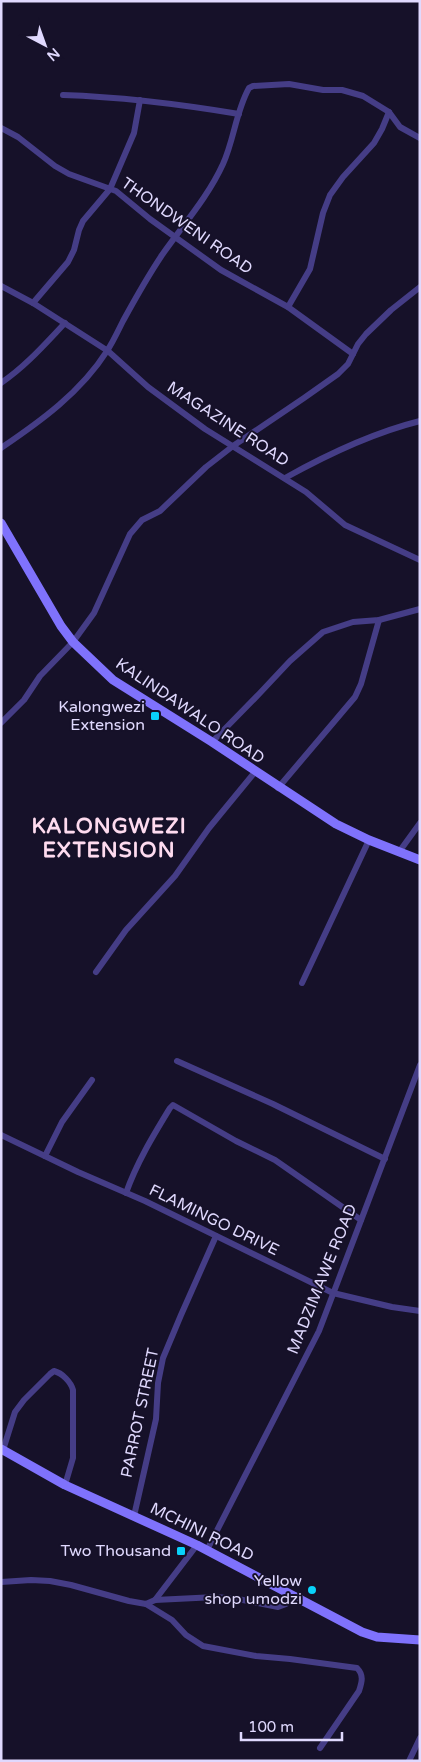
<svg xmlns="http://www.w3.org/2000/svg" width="421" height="1762" viewBox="0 0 421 1762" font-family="'Varela Round',sans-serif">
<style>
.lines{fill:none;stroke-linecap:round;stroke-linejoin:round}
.street{stroke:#453d86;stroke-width:6}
.secondary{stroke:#7f72fc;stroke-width:9}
.poi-dot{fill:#09d2fa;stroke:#161129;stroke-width:2}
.labels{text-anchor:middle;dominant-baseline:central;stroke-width:4;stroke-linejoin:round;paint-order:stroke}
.street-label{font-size:16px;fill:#e0d9fe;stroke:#161129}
.poi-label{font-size:16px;fill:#e0d9fe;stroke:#161129;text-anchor:end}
.district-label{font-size:21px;font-weight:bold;letter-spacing:1px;fill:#fedbef;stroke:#161129}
</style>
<rect width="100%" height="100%" fill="#161129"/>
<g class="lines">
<g class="street">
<path d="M63 95C124 97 179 104 239 114"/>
<polyline points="1,128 18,137 55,166 69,174 116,191 150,219 221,270 288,307 353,354"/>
<polyline points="1,286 33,303 108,351 148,387 205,429 306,492 345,525 420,560"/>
<polyline points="33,303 68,262 74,250 79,230 83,221 110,189 134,133 140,100"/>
<polyline points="288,307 310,269 323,213 330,195 343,177 374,143 382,129 389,112"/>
<path d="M1 383C26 366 45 344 65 323"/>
<path d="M1 448C41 421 81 392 107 351 113 342 118 331 123 321 135 299 148 276 162 255 183 225 208 197 223 164 234 140 236 111 249 88L253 86 289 84 323 90H342L363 96 389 112 400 127 420 138"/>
<path d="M285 478C328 454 372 433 420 421"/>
<polyline points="1,723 24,700 40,676 73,642 94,613 130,534 142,520 160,511 206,467 233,446 304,398 338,374 348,364 358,344 366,334 391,310 420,287"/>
<polyline points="212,742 259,694 290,661 323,632 353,622 379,620 420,609"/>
<polyline points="278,788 355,697 361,684 379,620"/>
<polyline points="399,852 420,823"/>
<polyline points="96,972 126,930 175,876 209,828 255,772"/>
<polyline points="302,983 369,840"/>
<polyline points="177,1061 273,1104 385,1159"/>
<polyline points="1,1135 78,1172 145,1201 333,1293 392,1307 420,1311"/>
<polyline points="45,1156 62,1122 92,1080"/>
<path d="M126 1193C137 1162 153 1136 170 1108L173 1105 236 1141 275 1160 361 1220"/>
<path d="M3 1450 15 1412 24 1400 50 1374 54 1371C62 1373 71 1382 73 1390V1458L65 1485"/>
<polyline points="134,1516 156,1419 158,1383 163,1358 181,1315 216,1236"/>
<polyline points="207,1550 319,1331 420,1065"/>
<polyline points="1,1582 31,1580 50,1581 71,1585 129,1601 146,1604 155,1600 216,1597 238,1599 278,1607 286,1604 296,1596"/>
<polyline points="155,1600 197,1545"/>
<path d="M146 1604 172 1620 186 1635 203 1646 256 1656 290 1659 357 1668C364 1675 362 1682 359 1691L320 1748"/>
<polyline points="409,1761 420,1738"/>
</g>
<g class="secondary">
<polyline points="1,523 61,626 73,642 113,680 212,742 336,824 369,840 420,860"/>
<polyline points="1,1449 65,1485 197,1545 362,1632 377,1637 420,1640"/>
</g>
</g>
<g class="poi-dot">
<rect x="150" y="711" width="10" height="10" rx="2.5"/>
<rect x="176" y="1546" width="10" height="10" rx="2.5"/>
<circle cx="312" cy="1590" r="5"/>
</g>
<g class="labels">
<g class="street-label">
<text transform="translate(187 226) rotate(35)">THONDWENI ROAD</text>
<text transform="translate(228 424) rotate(33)">MAGAZINE ROAD</text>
<text transform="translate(190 711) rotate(34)">KALINDAWALO ROAD</text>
<text transform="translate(214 1220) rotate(26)">FLAMINGO DRIVE</text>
<text transform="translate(322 1279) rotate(-68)">MADZIMAWE ROAD</text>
<text transform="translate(140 1413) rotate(-78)">PARROT STREET</text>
<text transform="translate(202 1532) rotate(26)">MCHINI ROAD</text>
</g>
<g class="poi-label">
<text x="145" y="707">Kalongwezi<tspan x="145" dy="18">Extension</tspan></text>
<text x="171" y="1551">Two Thousand</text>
<text x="302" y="1581">Yellow<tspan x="302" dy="18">shop umodzi</tspan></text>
</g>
<g class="district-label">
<text x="109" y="826">KALONGWEZI<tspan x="109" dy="24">EXTENSION</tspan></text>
</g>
</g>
<rect width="421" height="1762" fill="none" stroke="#e0d9fe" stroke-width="5"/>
<g transform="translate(45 45) rotate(139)" stroke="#161129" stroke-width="4" paint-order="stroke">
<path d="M0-4L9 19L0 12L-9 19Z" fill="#e0d9fe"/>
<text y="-8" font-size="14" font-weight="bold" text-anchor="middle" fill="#e0d9fe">N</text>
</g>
<path d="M241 1732v8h101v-8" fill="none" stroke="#e0d9fe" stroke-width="2.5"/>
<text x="248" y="1732" font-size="15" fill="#e0d9fe" stroke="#161129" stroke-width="4" paint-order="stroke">100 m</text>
</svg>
